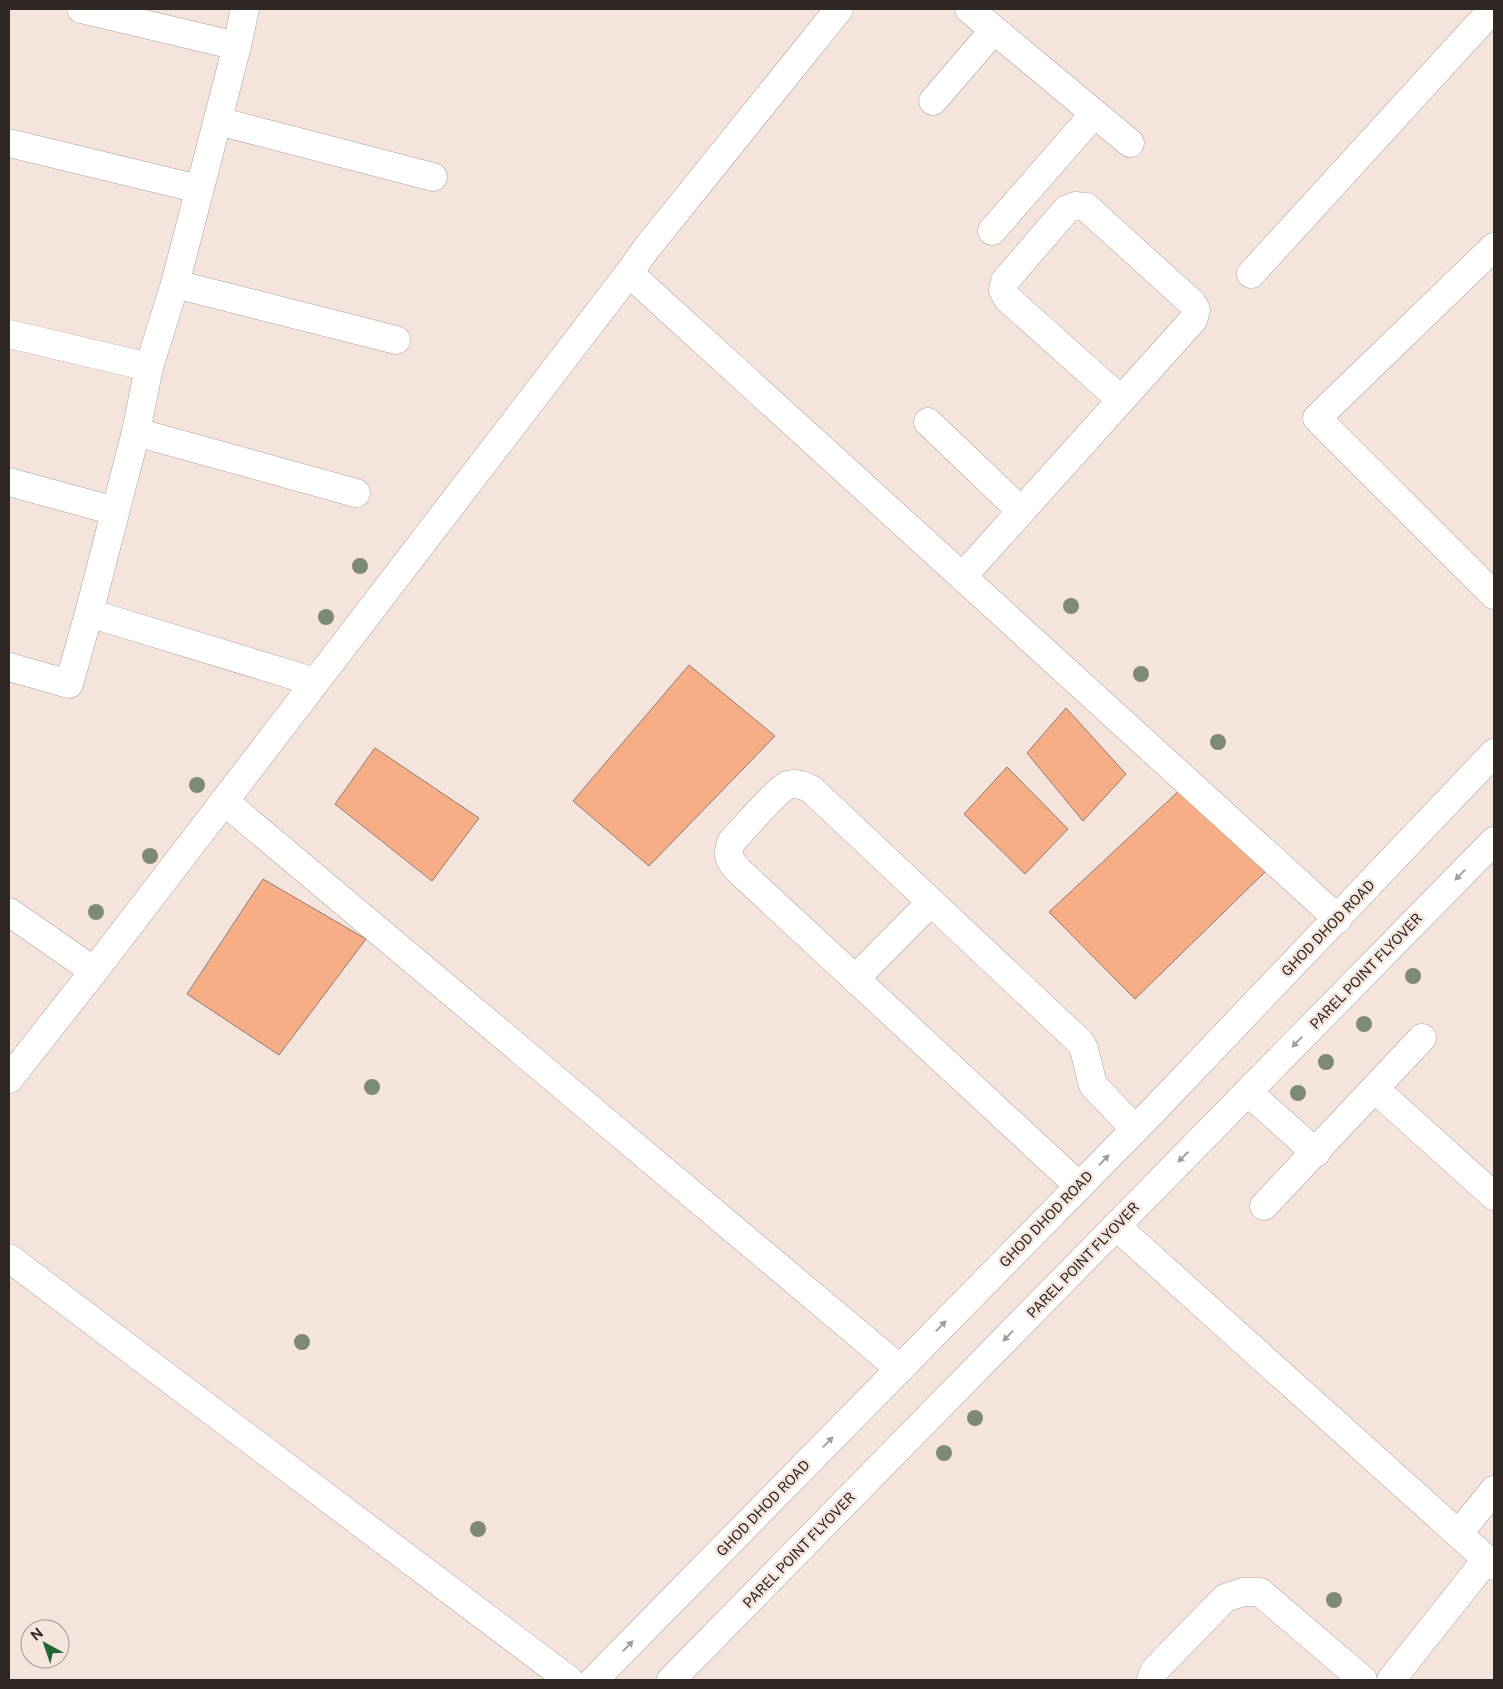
<svg xmlns="http://www.w3.org/2000/svg" width="1503" height="1689" viewBox="0 0 1503 1689" font-family="'Public Sans',sans-serif">
<style>
.building{fill:#f7ae86;stroke:#8b7c74}
.lines{fill:none;stroke-linecap:round;stroke-linejoin:round}
.street-casing{stroke:#b0a098;stroke-width:29}
.secondary-casing{stroke:#b0a098;stroke-width:29}
.street{stroke:#fff;stroke-width:28}
.secondary{stroke:#fff;stroke-width:28}
.tree{fill:#7e8a78}
.oneway{fill:#a19e9c}
.labels{text-anchor:middle;dominant-baseline:central;stroke-width:5;stroke-linejoin:round;paint-order:stroke}
.street-label{font-size:14px;fill:#2e2724;stroke:#f5e4db}
</style>
<rect width="100%" height="100%" fill="#f5e4db"/>
<g class="building">
<polygon points="689,665 775,736 649,866 573,801"/>
<polygon points="1066,708 1126,774 1083,821 1027,753"/>
<polygon points="375,748 479,818 432,881 335,804"/>
<polygon points="1007,767 1068,829 1025,874 964,814"/>
<polygon points="1182,788 1265,872 1135,999 1049,912"/>
<polygon points="263,879 366,939 279,1055 187,994"/>
</g>
<g class="lines">
<g class="street-casing">
<g id="street">
<polyline points="81,9 237,46"/>
<polyline points="969,9 1130,143"/>
<polyline points="933,101 994,30"/>
<polyline points="218,121 433,177"/>
<polyline points="9,143 199,189"/>
<polyline points="992,231 1094,114"/>
<polyline points="1494,247 1317,418 1494,595"/>
<polyline points="629,273 1338,919"/>
<polyline points="1251,274 1493,9"/>
<polyline points="175,284 396,340"/>
<polyline points="9,334 149,367"/>
<polyline points="928,422 1021,511"/>
<polyline points="136,432 356,493"/>
<polyline points="9,482 115,511"/>
<polyline points="963,576 1193,320 1196,310 1192,303 1086,207 1075,206 1067,209 1005,281 1003,290 1007,298 1121,400"/>
<polyline points="89,613 315,682"/>
<polyline points="9,667 69,684 89,613 136,432 149,367 175,284 237,46 245,9"/>
<polyline points="224,801 900,1369"/>
<polyline points="9,912 94,971"/>
<polyline points="855,979 931,902"/>
<polyline points="9,1079 94,971 629,273 646,249 839,9"/>
<polyline points="1375,1089 1494,1196"/>
<polyline points="1248,1092 1316,1153"/>
<path d="M1079 1186 739 871C729 860 726 856 732 841 744 829 775 791 788 785 797 782 804 786 811 789L1080 1042 1084 1049 1093 1085 1135 1129"/>
<polyline points="1264,1206 1422,1038"/>
<polyline points="1116,1226 1494,1566"/>
<polyline points="9,1258 569,1680"/>
<polyline points="1459,1533 1494,1490"/>
<polyline points="1151,1680 1154,1671 1225,1598 1243,1592 1260,1592 1363,1680"/>
<polyline points="1391,1680 1487,1559"/>
</g>
</g>
<g class="secondary-casing">
<g id="secondary">
<polyline points="594,1680 1154,1110 1494,753"/>
<polyline points="671,1680 1494,841"/>
</g>
</g>
<use href="#street" class="street"/>
<use href="#secondary" class="secondary"/>
</g>
<g class="tree">
<circle cx="360" cy="566" r="8"/>
<circle cx="1071" cy="606" r="8"/>
<circle cx="326" cy="617" r="8"/>
<circle cx="1141" cy="674" r="8"/>
<circle cx="1218" cy="742" r="8"/>
<circle cx="197" cy="785" r="8"/>
<circle cx="150" cy="856" r="8"/>
<circle cx="96" cy="912" r="8"/>
<circle cx="1413" cy="976" r="8"/>
<circle cx="1364" cy="1024" r="8"/>
<circle cx="1326" cy="1062" r="8"/>
<circle cx="372" cy="1087" r="8"/>
<circle cx="1298" cy="1093" r="8"/>
<circle cx="302" cy="1342" r="8"/>
<circle cx="975" cy="1418" r="8"/>
<circle cx="944" cy="1453" r="8"/>
<circle cx="478" cy="1529" r="8"/>
<circle cx="1334" cy="1600" r="8"/>
</g>
<defs><path id="oneway-solid" d="M-6-.8H1V-3.2L6.5 0L1 3.2V.8H-6Z" transform="scale(1.25)"/></defs>
<g class="oneway">
<use href="#oneway-solid" transform="translate(1460 875) rotate(134)"/>
<use href="#oneway-solid" transform="translate(1297 1042) rotate(134)"/>
<use href="#oneway-solid" transform="translate(1183 1157) rotate(135)"/>
<use href="#oneway-solid" transform="translate(1104 1160) rotate(-46)"/>
<use href="#oneway-solid" transform="translate(941 1326) rotate(-46)"/>
<use href="#oneway-solid" transform="translate(1008 1336) rotate(134)"/>
<use href="#oneway-solid" transform="translate(828 1442) rotate(-46)"/>
<use href="#oneway-solid" transform="translate(628 1646) rotate(-46)"/>
</g>
<g class="labels">
<g class="street-label">
<text transform="translate(1328 928) rotate(-46)">GHOD DHOD ROAD</text>
<text transform="translate(1366 971) rotate(-46)">PAREL POINT FLYOVER</text>
<text transform="translate(1046 1219) rotate(-46)">GHOD DHOD ROAD</text>
<text transform="translate(1083 1260) rotate(-46)">PAREL POINT FLYOVER</text>
<text transform="translate(763 1508) rotate(-46)">GHOD DHOD ROAD</text>
<text transform="translate(799 1550) rotate(-46)">PAREL POINT FLYOVER</text>
</g>
</g>
<rect width="1503" height="1689" fill="none" stroke="#2e2724" stroke-width="20"/>
<g transform="translate(45 1644) rotate(320)"><circle r="24" fill="#f5e4db" stroke="#a59892"/>
<path d="M0-4L9 19L0 12L-9 19Z" fill="#226733"/>
<text y="-8" font-size="14" font-weight="bold" text-anchor="middle" fill="#2e2724">N</text>
</g>
</svg>
